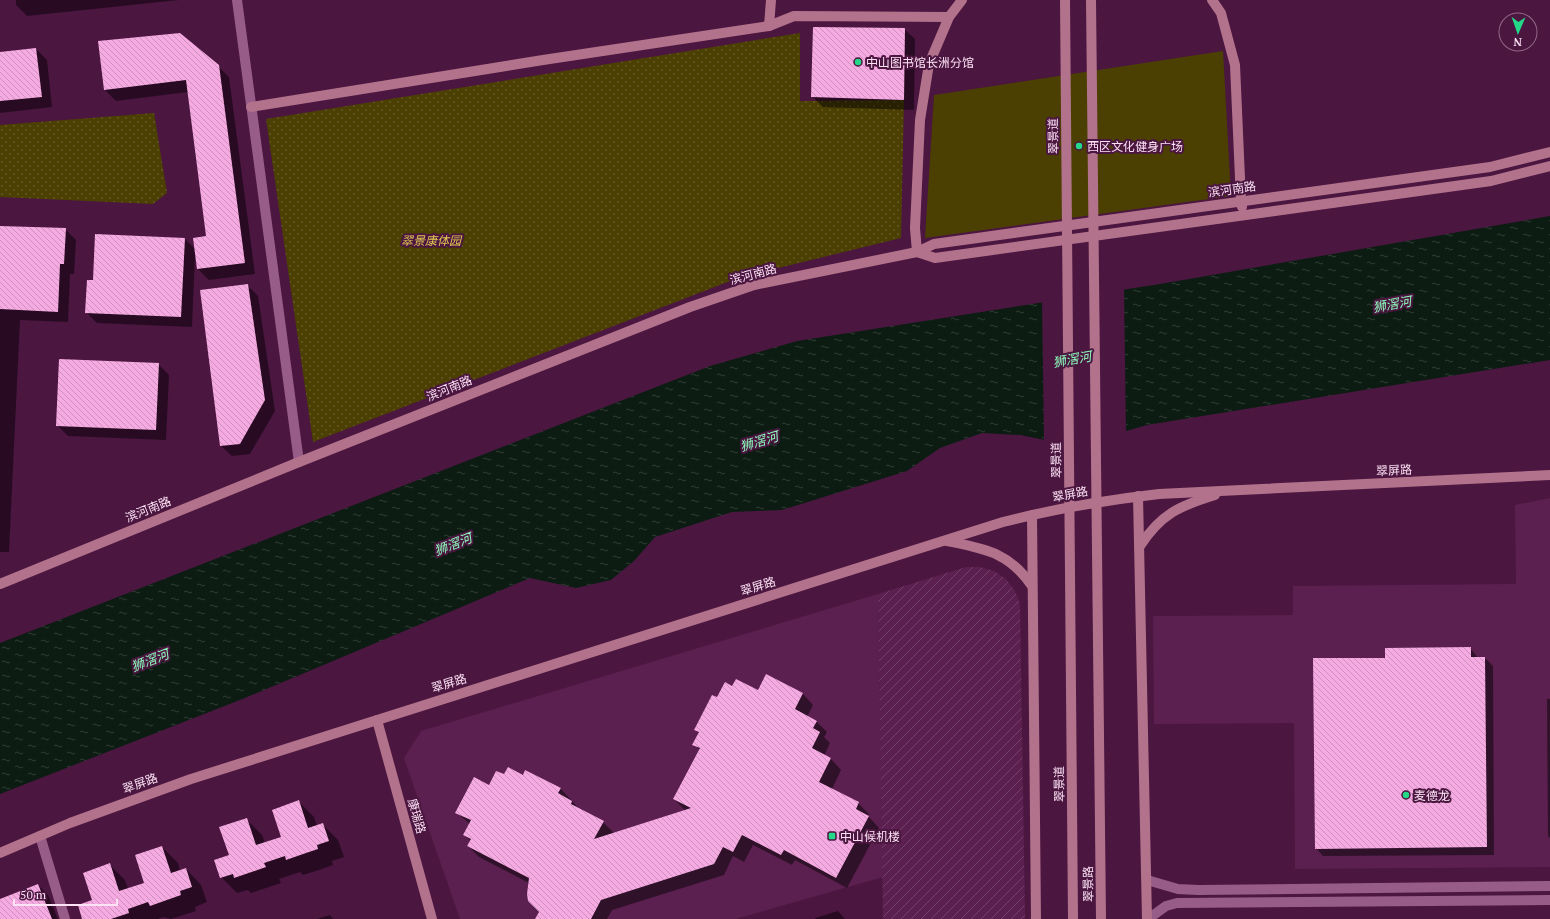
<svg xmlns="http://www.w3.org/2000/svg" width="1550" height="919" viewBox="0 0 1550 919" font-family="'PT Serif','Noto Sans SC',serif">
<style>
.built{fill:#5b204f}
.industrial{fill:url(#industrial-furrows)}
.grass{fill:url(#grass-dots)}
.garden{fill:#4b3f02}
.water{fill:url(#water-ripples)}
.pier{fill:#4b1640}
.shadow{fill:#0007}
.building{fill:url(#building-back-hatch)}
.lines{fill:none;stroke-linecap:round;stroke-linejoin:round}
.street{stroke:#975c88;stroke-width:10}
.secondary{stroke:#b3728b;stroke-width:10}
.poi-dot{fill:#23d886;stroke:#4b1640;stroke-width:1.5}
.labels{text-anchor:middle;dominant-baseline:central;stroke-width:4;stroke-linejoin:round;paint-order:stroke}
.poi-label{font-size:12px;fill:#fde2f5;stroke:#4b1640;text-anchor:start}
.street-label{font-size:12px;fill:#fde2f5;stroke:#4b1640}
.park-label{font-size:12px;font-style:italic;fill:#e1c751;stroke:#4b1640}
.water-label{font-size:13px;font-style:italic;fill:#8dfebc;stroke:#4b1640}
</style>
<defs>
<pattern id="industrial-furrows" width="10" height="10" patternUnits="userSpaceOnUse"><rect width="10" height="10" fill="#5b204f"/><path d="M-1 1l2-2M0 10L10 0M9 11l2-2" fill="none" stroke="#734069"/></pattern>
<pattern id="grass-dots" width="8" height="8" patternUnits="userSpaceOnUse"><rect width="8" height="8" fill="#4b3f02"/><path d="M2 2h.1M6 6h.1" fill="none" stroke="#665a28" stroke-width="1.8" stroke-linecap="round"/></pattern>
<pattern id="water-ripples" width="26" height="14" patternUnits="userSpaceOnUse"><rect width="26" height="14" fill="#0c1c12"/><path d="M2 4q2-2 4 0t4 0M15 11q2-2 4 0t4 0" fill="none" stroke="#303d35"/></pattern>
<pattern id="building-back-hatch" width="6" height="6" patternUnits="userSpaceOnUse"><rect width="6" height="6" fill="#f6aae2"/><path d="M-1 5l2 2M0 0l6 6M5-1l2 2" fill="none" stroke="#cc90bc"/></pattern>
</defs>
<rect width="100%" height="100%" fill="#4b1640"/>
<g class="built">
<polygon points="1550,498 1550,867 1295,869 1294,723 1154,724 1153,616 1293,615 1293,586 1516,584 1515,505"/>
<polygon points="878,594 883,877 736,919 460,919 404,758 421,731"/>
</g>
<polygon class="industrial" points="966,567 980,567 994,571 1006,579 1015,591 1020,604 1025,919 883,919 878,594"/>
<g class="grass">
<polygon points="800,33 800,101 904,100 901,238 738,278 313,442 266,119"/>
<polygon points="154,113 167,193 153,204 0,197 0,125"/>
</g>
<polygon class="garden" points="1223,51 1231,196 925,238 934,95"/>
<polygon class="water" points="1550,216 1550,360 1147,425 1075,446 1020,435 982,433 940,448 907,471 782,510 732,512 655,537 634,561 611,580 576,588 530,578 245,698 0,794 0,643 710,366 797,341 1166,283"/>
<polygon class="pier" points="1124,288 1126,433 1075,448 1044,442 1042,301"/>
<g class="shadow">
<polygon points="16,0 179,0 27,16 16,5"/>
<polygon points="904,29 915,39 914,110 823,107 812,96"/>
<polygon points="99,42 218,66 229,77 255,274 209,280 198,269 195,256 192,327 97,323 86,312 94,281 185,239 195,249 207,237 188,92 116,101 105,90"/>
<polygon points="36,49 47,60 52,107 0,113 0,53"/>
<polygon points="0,227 65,229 76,240 74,274 70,274 68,322 20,320 9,552 0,552"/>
<polygon points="247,285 258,296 275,411 250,454 232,456 221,446"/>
<polygon points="158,364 169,375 166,440 68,436 57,425"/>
<polygon points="1470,648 1478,658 1485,658 1493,666 1494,855 1323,856 1316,848 1386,659"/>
<polygon points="767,675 803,694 813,705 807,717 816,721 827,732 824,737 830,743 824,756 831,759 841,770 832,789 858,803 869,814 868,816 879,828 847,888 795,860 792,865 753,845 744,862 733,856 724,875 612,910 607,919 536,919 539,913 533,907 528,894 529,883 479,857 468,846 471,841 464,835 470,824 456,812 505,776 560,788 581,811 603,822 614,833 613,834 686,811 674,799 700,750 694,744 699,733 695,729 717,699 732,688 758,691"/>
<polygon points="1547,699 1550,699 1550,838 1548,836"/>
<polygon points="298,801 314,817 317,826 322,824 338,840 344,857 332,861 333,865 322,869 303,875 300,872 279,879 281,883 251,893 248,890 237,893 221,877 246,819 262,835 265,843 282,838"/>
<polygon points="162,847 178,863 180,871 186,869 201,885 207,902 195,907 196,911 171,919 163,917 158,919 83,919 110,865 125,880 128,889 145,883"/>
<polygon points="38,885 48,895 58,919 0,919 0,900"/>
<polygon points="838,911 845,919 816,919 815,918"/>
<polygon points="330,915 333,919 317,919"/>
</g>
<g class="building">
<polygon points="813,27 905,28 904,100 811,97"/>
<polygon points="180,33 219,65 245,263 197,269 193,238 206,236 186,80 104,90 98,41"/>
<polygon points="36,48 42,97 0,101 0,52"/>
<polygon points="0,226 66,228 64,264 60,264 58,312 0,309"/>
<polygon points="95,234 185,238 181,317 85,313 87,280 93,280"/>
<polygon points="248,284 265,400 240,444 220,446 200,290"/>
<polygon points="59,359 159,363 156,430 56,426"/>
<polygon points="1471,647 1471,657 1485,657 1487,847 1315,849 1313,658 1385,658 1385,648"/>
<polygon points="766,674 803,693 795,709 817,721 813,728 820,732 812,748 831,758 819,782 859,802 856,809 869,816 836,878 784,850 781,855 742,835 733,852 723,847 714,864 601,900 591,919 535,919 539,912 528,901 527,894 529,878 467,846 471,839 463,835 471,820 455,813 474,777 489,785 496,771 504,774 508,767 523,775 525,770 561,788 558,793 572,801 571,804 604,821 594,839 691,808 673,799 700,748 692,745 699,732 694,730 712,695 717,697 725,682 732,686 736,679 758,690"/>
<polygon points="299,800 308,828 323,823 329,841 317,845 318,849 306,853 286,860 285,856 264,863 266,867 234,878 233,874 220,878 214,860 229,855 219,827 247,818 256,845 281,837 272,810"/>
<polygon points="162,846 171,873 186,868 192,887 180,891 181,895 150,906 148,902 128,909 129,913 111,919 82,919 78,905 92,900 83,873 110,863 119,891 144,883 135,855"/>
<polygon points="38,884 52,919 0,919 0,899"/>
</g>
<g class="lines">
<g class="street">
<polyline points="237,0 299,462"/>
<polyline points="40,836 65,919"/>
<polyline points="1147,880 1178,889 1198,890 1550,886"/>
<polyline points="1148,919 1166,906 1177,903 1550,900"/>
</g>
<g class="secondary">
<polyline points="1065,0 1073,919"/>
<polyline points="1091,0 1101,919"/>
<polyline points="1212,0 1221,13 1235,65 1241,201 1242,207"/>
<polyline points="769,26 771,0"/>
<polyline points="251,107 543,60 769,26 794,16 949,17"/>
<polyline points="917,252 935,258 1491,181 1550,166"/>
<polyline points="917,252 915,228 920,120 929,64 949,17 962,0"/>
<polyline points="1138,496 1147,919"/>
<polyline points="1032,515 1036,919"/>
<path d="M947 541C985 549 1009 552 1032 586"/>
<path d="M1140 546C1161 514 1179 506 1215 495"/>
<polyline points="0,584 299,462 690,307 754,285 917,252 934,244 1490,167 1550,152"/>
<polyline points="377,720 432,919"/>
<path d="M0 853 70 823 191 779 1003 522C1054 509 1106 500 1159 494L1550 475"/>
</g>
</g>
<g class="poi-dot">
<circle cx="858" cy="62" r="4"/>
<circle cx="1079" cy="146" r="4"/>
<circle cx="1406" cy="795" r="4"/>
<rect x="828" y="832" width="8" height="8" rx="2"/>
</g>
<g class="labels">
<g class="poi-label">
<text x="866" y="62">中山图书馆长洲分馆</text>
<text x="1087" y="146">西区文化健身广场</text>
<text x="1414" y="795">麦德龙</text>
<text x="840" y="836">中山候机楼</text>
</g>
<g class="street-label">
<text transform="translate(1053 136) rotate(-91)">翠景道</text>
<text transform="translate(1232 189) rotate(-8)">滨河南路</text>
<text transform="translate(753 274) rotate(-15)">滨河南路</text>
<text transform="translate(449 388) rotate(-22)">滨河南路</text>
<text transform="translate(1056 460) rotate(-91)">翠景道</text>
<text transform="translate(1394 470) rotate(-3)">翠屏路</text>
<text transform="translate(1070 494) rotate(-11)">翠屏路</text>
<text transform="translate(148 509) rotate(-22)">滨河南路</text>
<text transform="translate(758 586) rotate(-17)">翠屏路</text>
<text transform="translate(449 683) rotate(-17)">翠屏路</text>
<text transform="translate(140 783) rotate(-20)">翠屏路</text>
<text transform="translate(1059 784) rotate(-91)">翠景道</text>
<text transform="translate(417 816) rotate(74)">康瑞路</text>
<text transform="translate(1088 884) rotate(-91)">翠景路</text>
</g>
<g class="park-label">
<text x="431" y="240">翠景康体园</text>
</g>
<g class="water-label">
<text transform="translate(1392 304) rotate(-10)">狮滘河</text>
<text transform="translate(1072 359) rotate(-10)">狮滘河</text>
<text transform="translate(759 441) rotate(-17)">狮滘河</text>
<text transform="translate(453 544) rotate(-21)">狮滘河</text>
<text transform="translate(150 660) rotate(-21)">狮滘河</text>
</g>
</g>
<g transform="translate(1518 32) rotate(182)"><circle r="19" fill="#4b1640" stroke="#926888"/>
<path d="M0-3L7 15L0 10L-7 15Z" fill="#23d886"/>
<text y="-6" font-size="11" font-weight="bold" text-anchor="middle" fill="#fde2f5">N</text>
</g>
<path d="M14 899v6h103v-6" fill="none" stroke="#fde2f5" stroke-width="2"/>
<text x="20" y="899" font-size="12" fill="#fde2f5" stroke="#4b1640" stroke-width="3" paint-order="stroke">50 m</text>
</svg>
